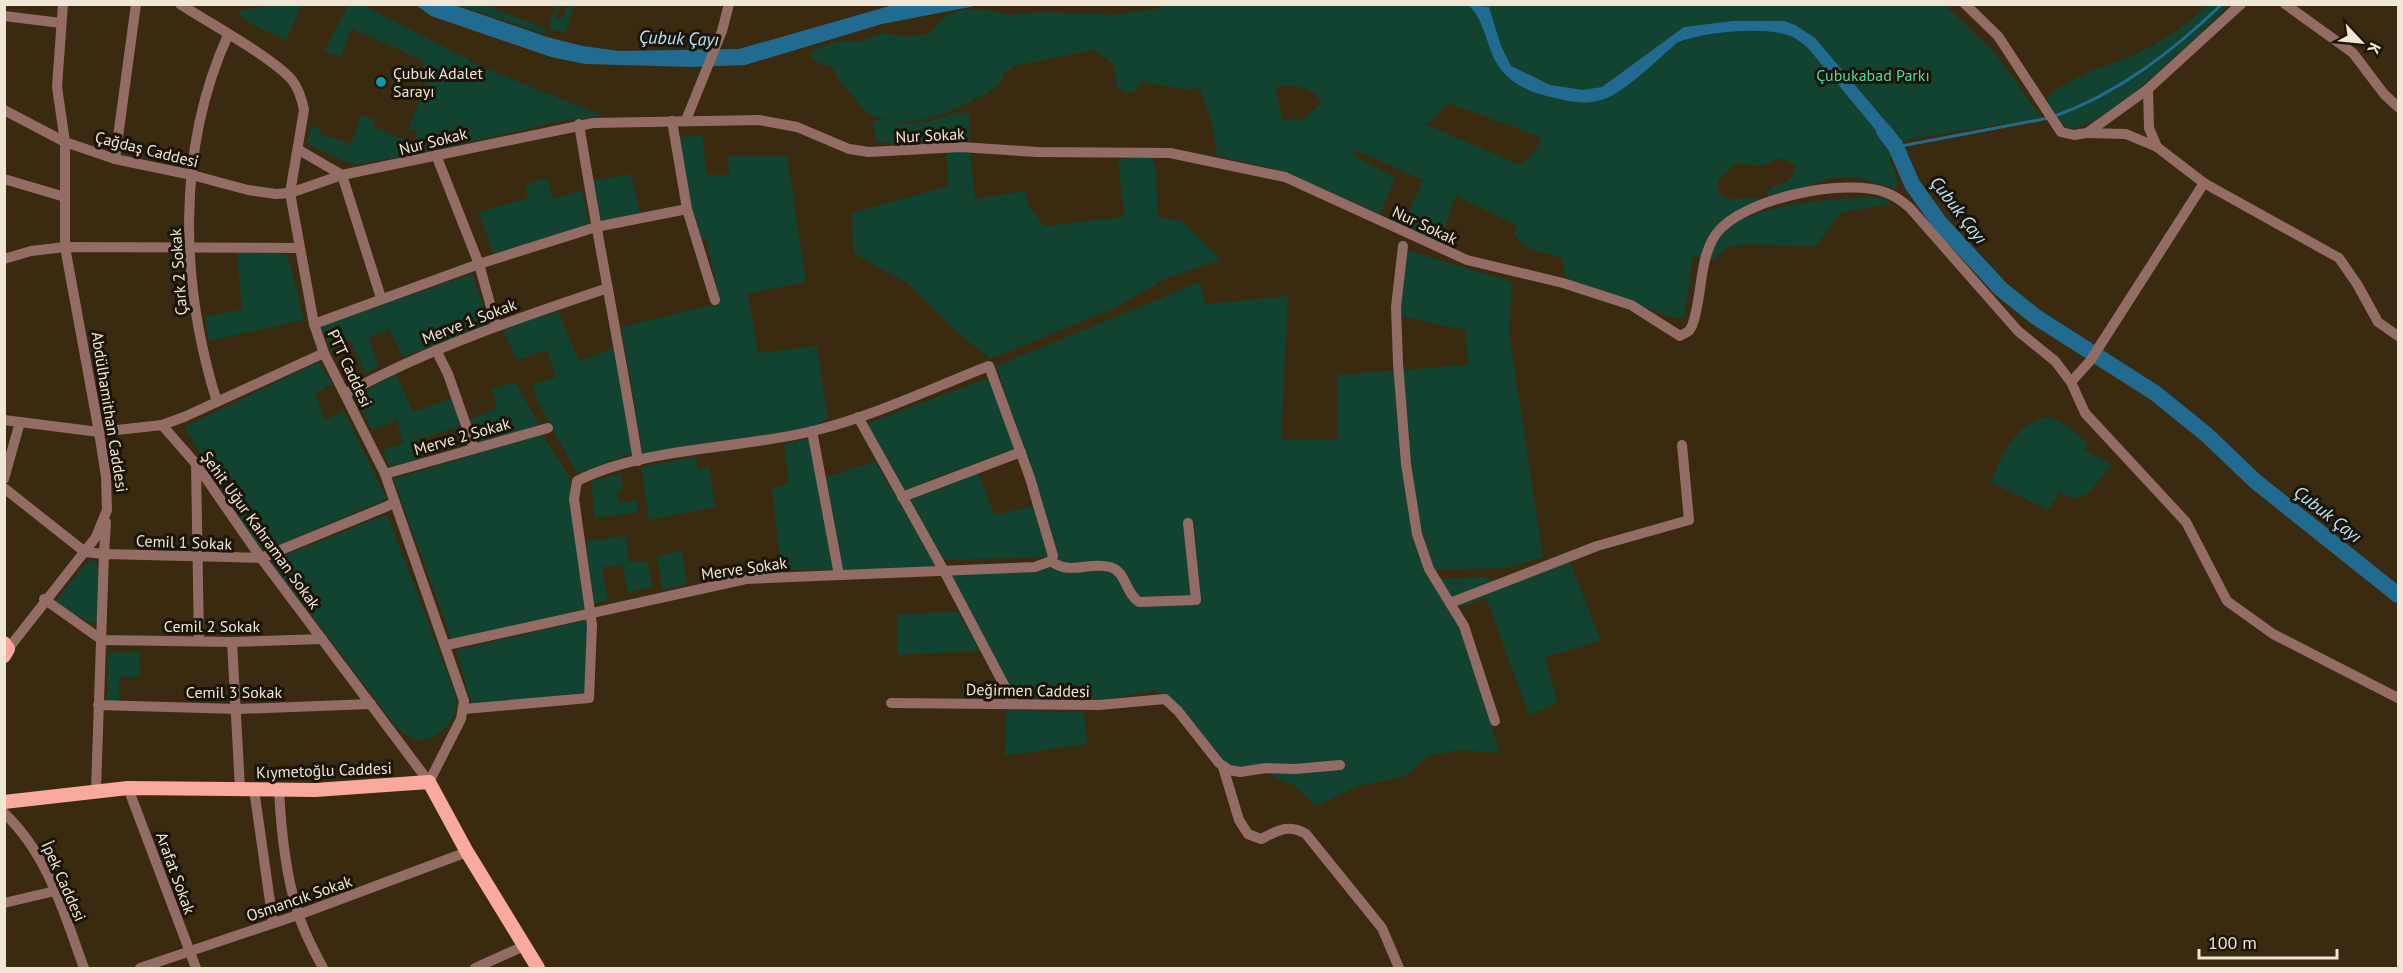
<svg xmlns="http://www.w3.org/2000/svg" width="2403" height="973" viewBox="0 0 2403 973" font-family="'PT Sans',sans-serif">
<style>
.green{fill:#124230;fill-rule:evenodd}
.water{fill:#226b90}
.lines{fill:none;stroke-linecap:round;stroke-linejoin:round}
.stream{stroke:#226b90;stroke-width:3}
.river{stroke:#226b90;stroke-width:16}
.minor{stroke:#936c66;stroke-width:10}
.major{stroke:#f9a99d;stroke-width:14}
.culture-dot{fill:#0f9aa8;stroke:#1b1409;stroke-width:2}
.labels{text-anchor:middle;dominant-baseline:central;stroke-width:6;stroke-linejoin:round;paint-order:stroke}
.poi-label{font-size:16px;fill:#f0e6d6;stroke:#1b1409;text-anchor:start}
.park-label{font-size:16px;fill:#4edba6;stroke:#1b1409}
.street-label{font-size:16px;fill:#f0e6d6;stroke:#1b1409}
.water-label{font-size:18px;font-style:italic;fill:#b9e5ff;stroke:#1b1409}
</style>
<rect width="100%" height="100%" fill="#3a2a10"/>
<g class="green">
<path d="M1166 4H1944L1995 53 2042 118 1904 140 1889 160C1895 170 1899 178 1896 189L1856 177 1831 178 1768 200V190L1792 178 1795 166C1775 150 1776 165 1759 166 1751 166 1743 163 1734 164L1718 181V193L1728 199 1757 198 1759 203 1723 220 1706 251 1710 253C1713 248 1715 241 1718 237 1742 203 1847 196 1886 198L1891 204 1842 212 1815 247 1749 244 1726 247 1714 260 1693 256 1684 318H1675L1571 281 1565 276 1562 258 1525 247 1514 235 1516 225 1456 196 1439 242 1403 226 1423 180 1354 150V156L1395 177 1380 214 1283 171 1217 156 1212 122 1199 88 1187 90 1142 82 1135 91 1126 93 1117 86 1113 64 1094 50 1014 66 1004 73C1001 89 985 94 971 101 941 117 903 131 870 114 861 110 857 100 851 94 843 85 837 80 833 68L810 59 814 49 837 42H858L882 33 907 37 928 34 944 17 961 10 982 9 1008 15 1043 12 1111 15 1157 9ZM1288 85C1302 87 1316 89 1321 104L1301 120H1282L1276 87ZM1448 103 1540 137C1538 150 1531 157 1520 165L1427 125Z"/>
<polygon points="302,5 286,40 253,25 238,14 241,10 278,5"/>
<polygon points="352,5 362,5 487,69 603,116 566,120 413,155 417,130 408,130 429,76 421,71 424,61 352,29 340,57 324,51 348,6"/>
<polygon points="458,5 486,5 546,29 544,34"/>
<polygon points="556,5 562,7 555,12 558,19 565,16 565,8 568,9 570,5 574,5 565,33 548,28"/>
<path d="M2208 5H2230C2200 33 2104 131 2067 129L2047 103 2048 96C2075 74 2108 66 2140 52 2164 41 2189 23 2208 5Z"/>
<path d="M952 113H970V141L913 144 876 142 873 121C884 118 892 121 903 123 919 124 938 121 952 113Z"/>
<polygon points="361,115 375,120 373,127 405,140 399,157 353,165 307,144 311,125 320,129 320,134 351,144"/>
<polygon points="702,135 707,175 729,175 728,156 787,156 806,282 748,294 758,353 817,346 828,419 813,427 643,456 621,327 720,303 706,239 697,241 677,137"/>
<polygon points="946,152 970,152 975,199 1025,191 1028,205 1045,226 1124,217 1118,159 1151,157 1156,167 1158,217 1182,221 1221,260 1169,277 1113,309 990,359 958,333 907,283 853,253 852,213 948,186"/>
<polygon points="631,174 640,213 599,221 590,181"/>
<polygon points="547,178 553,199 582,190 589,224 494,256 479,212 528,198 525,185"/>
<path d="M1406 250 1512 282 1509 332 1543 557 1508 568 1433 570C1411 506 1408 437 1401 370L1468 365 1465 330 1399 316Z"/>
<polygon points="237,252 284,254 289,260 304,320 209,341 205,316 242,310"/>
<polygon points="472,274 489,321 482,327 403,357 389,329 368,338 379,366 365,374 350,340 330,350 321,326"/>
<polygon points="1200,282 1206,304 1288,296 1281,440 1337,440 1338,375 1396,370 1421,556 1457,617 1500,753 1459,750 1429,756 1406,776 1358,786 1315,807 1295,786 1261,771 1238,769 1226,763 1176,706 1156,690 1101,701 1014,698 950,573 1058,559 996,366"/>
<polygon points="558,311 579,361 617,347 634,453 577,473 538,403 532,385 556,377 547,350 517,360 502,328"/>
<polygon points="318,362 333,384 315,393 325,420 344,411 387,499 269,549 260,550 184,427"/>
<polygon points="396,374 413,412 453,398 460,426 417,440 422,458 389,467 383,450 403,443 397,420 372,430 355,396"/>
<polygon points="991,377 1014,449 935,478 905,492 866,424"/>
<polygon points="515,382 540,426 478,446 469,420 497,408 492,389"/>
<path d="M2049 417C2065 423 2076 432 2088 444L2085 451 2112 464 2089 493 2073 499 2060 492 2049 510 1991 483C2002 454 2015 423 2049 417Z"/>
<polygon points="542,434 569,476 586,608 458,641 451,638 393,479"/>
<polygon points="810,439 835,570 781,570 772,489 788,483 784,443"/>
<polygon points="696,456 698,469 709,466 715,507 649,520 641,467"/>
<polygon points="875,461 937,567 841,571 825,478"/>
<polygon points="978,472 995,515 1033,506 1049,557 944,560 906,499"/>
<polygon points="621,474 623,489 617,491 619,503 637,500 638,512 595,518 591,481"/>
<path d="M387 514 456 696C460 716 441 740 420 740 412 740 405 734 398 729L272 564 273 560Z"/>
<polygon points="626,536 629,562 647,561 653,587 628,592 622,565 602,567 608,600 594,604 586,541"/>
<polygon points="682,551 687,584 662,590 657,556"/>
<polygon points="93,560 98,565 98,620 91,624 55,602 86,563"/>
<polygon points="1570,562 1601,641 1545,657 1558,703 1529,715 1486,598 1459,607 1438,579 1487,577 1498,585"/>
<polygon points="958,612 980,651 897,655 897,614"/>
<polygon points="588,620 586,693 472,705 456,650"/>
<polygon points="139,652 140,677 119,677 119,702 107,703 108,653"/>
<polygon points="1006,710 1084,712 1087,744 1005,756"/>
</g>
<g class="water">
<polygon points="416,5 454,5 547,37 583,46 619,51 739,49 893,5 980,5 882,24 745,65 692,67 585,64 551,57 431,16"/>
<path d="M1468 5 1489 7 1501 46 1511 66 1550 85 1583 90 1602 87 1684 27 1733 21H1784L1795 25 1815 38 1903 142 1893 151 1808 48C1803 44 1799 40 1793 37 1767 25 1704 32 1678 42 1658 58 1622 97 1597 101 1581 105 1563 100 1547 96 1529 92 1508 82 1498 65 1486 47 1485 19 1468 5Z"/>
</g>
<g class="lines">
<g class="stream">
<path d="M2055 116C2119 93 2173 51 2222 4"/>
<polyline points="1896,147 2049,118"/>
</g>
<polyline class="river" points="1884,131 1896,147 1912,184 1939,222 2001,289 2036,317 2155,393 2207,435 2255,481 2398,595"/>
<g class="minor">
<polyline points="1965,4 1998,36 2061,132 2074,135 2087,133"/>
<polyline points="2241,4 2148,89 2149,128 2157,147 2204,183 2339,258 2357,284 2378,322 2398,336"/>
<polyline points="2285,4 2353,53 2384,94 2398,107"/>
<polyline points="4,16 61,23"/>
<polyline points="2148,89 2087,133 2126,134 2157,147"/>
<path d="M4 110 65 142 115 159 192 175 248 190 276 194 290 193 342 175 593 123 759 120 797 127 849 149 869 152 961 147 1037 152 1170 153 1285 177 1467 260 1563 283 1631 305 1680 336 1689 331 1692 326C1703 297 1698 260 1716 234 1742 198 1847 177 1887 193 1896 196 1903 202 1910 208L2018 331 2055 361 2071 382 2085 413 2186 522 2227 601 2273 634 2398 698"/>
<polyline points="686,120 722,31 729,4"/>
<polyline points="672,121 687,209 715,300"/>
<path d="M579 124C597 237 620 348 638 461"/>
<polyline points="299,150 342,175 381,298"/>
<polyline points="436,155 479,264 496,325"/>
<polyline points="115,159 136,4"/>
<polyline points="4,179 65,197"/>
<polyline points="1403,246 1396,307 1398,363 1406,464 1417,534 1429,569 1464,626 1495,721"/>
<polyline points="4,259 31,251 65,247 299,248"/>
<polyline points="314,324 479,264 596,227 687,209"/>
<polyline points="436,350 448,374 474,448"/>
<polyline points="2071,382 2090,361 2204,183"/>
<path d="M345 394C429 348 518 318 608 288"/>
<path d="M217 402C180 284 176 150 228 35"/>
<polyline points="858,417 944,571 1014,704"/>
<path d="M4 420 99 432 162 425 196 464 261 558 429 782 461 719 464 701 385 474 324 353 314 324 290 193 304 110C302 100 299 89 292 80 272 57 209 23 180 4"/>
<polyline points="162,425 184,417 324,353"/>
<polyline points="812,431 839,575"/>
<polyline points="196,464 199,641"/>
<polyline points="385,474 548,428"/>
<polyline points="4,479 20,422"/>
<polyline points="4,488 85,552 104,554 106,522"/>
<polyline points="902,497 1021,452"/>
<path d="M1051 561C1070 576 1089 561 1110 567 1126 571 1125 593 1139 602L1196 600 1188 523"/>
<polyline points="44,599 102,640 232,642 322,639"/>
<polyline points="1450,603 1597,546 1689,520 1682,445"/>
<polyline points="232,642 240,789"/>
<polyline points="447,645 746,579 1035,567 1051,561"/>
<polyline points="8,649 96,537 107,510 106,477 99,432 65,247 65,142 57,87 63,4"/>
<polyline points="891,703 1099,705 1165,699 1178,711 1219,763 1229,770 1240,772 1266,768 1295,769 1340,765"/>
<polyline points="98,705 238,709 371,704"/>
<path d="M464 709 589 698 592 625 574 499 577 481C644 447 740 449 813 431 874 416 932 388 989 366L1030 478 1053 556 1051 561"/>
<path d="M1223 767 1239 820 1248 834 1261 839C1277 831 1289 823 1306 834L1382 928 1399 968"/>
<polyline points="128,788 196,968"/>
<polyline points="254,789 273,923"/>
<path d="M279 789C281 830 285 874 298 913 304 933 314 951 323 968"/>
<polyline points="96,790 104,554 261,558 395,503"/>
<path d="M4 813C48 854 64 914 84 968"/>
<polyline points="4,903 55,891"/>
<polyline points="140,968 298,915 467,852"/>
<polyline points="475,968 524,946"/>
</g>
<g class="major">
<polyline points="4,643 8,649 4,656"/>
<polyline points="4,802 128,788 315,790 429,782 467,852 538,968"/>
</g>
</g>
<circle class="culture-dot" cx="381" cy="82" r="6"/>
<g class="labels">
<g class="poi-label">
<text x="393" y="73">Çubuk Adalet<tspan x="393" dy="18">Sarayı</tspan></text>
</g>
<g class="park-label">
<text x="1873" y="75">Çubukabad Parkı</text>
</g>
<g class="street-label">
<text transform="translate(930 135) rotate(-3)">Nur Sokak</text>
<text transform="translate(433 141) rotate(-14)">Nur Sokak</text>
<text transform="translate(147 149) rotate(14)">Çağdaş Caddesi</text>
<text transform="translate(1425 225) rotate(25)">Nur Sokak</text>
<text transform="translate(178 272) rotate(-94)">Çark 2 Sokak</text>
<text transform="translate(469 321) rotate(-21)">Merve 1 Sokak</text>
<text transform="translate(350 368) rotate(65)">PTT Caddesi</text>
<text transform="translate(110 412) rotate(81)">Abdülhamithan Caddesi</text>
<text transform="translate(462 436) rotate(-16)">Merve 2 Sokak</text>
<text transform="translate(261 530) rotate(54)">Şehit Uğur Kahraman Sokak</text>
<text transform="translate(184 542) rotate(2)">Cemil 1 Sokak</text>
<text transform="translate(744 568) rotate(-8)">Merve Sokak</text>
<text x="212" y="626">Cemil 2 Sokak</text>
<text transform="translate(1028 690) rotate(1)">Değirmen Caddesi</text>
<text x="234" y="692">Cemil 3 Sokak</text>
<text transform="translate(324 770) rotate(-2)">Kıymetoğlu Caddesi</text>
<text transform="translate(176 873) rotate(70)">Arafat Sokak</text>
<text transform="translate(64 881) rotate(66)">İpek Caddesi</text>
<text transform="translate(299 898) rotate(-19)">Osmancık Sokak</text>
</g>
<g class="water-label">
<text transform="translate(679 38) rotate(2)">Çubuk Çayı</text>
<text transform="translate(1959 210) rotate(52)">Çubuk Çayı</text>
<text transform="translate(2328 514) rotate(38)">Çubuk Çayı</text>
</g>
</g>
<rect width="2403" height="973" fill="none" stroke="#f0e6d6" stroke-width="12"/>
<g transform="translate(2361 42) rotate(116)" stroke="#1b1409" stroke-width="4.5" paint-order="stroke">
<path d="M0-4.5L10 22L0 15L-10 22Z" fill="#f0e6d6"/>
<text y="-9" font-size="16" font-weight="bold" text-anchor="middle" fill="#f0e6d6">K</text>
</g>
<path d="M2199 949v9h138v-9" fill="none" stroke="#f0e6d6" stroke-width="3"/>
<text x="2208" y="949" font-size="18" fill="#f0e6d6" stroke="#1b1409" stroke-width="4.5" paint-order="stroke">100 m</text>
</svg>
